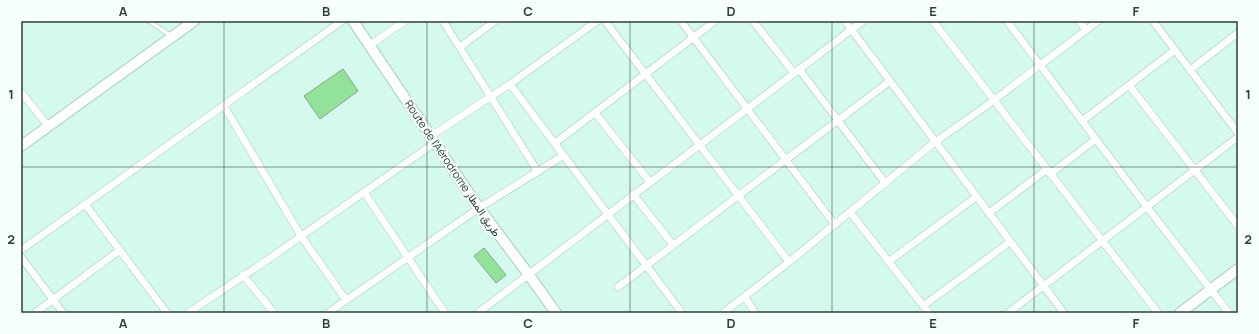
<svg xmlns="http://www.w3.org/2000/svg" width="1259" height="334" viewBox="0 0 1259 334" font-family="Manrope,Vazirmatn,sans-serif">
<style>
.building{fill:#92e399;stroke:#8ba38c}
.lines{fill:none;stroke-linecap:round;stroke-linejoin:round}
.lane-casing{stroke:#a5cbbf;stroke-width:5}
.street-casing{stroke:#a5cbbf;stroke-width:8}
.secondary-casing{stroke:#a5cbbf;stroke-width:12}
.lane{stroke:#fff;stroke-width:3.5}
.street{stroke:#fff;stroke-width:7}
.secondary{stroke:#fff;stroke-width:10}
.grid{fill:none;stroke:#2f3e39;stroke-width:1;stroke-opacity:0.55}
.labels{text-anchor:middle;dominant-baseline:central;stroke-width:4;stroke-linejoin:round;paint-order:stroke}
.street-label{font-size:11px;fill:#2f3e39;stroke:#f7fffc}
.neatline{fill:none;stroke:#2f3e39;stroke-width:1.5}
.grid-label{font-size:13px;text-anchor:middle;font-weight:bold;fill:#2f3e39}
</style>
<rect width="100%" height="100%" fill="#d3faed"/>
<g class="building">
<polygon points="343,69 358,91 320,119 304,96"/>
<polygon points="484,248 506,275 496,283 474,256"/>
</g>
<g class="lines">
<g class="lane-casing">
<polyline id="lane" points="149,21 171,36"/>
</g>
<g class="street-casing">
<g id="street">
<polyline points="443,21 538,172"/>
<polyline points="605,21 789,262"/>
<polyline points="681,21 835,225"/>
<polyline points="753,21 794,73"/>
<polyline points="845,21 1064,313"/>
<polyline points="933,21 1158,313"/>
<polyline points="1007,21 1147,207 1229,313"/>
<polyline points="1079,21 1086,30"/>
<polyline points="1153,21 1238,133"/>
<polyline points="370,45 405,21"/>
<polyline points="460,47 495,21"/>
<polyline points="799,69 886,184"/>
<polyline points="1190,70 1238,33"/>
<polyline points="510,84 682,313"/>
<polyline points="1129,85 1238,226"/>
<polyline points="21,92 48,126"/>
<polyline points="224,106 301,236 346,300"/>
<polyline points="595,113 650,182"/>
<polyline points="1082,121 1175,50"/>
<polyline points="431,136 510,84 597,21"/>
<polyline points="555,143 715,21"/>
<polyline points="1050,174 1096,139"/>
<polyline points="364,192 445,313"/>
<polyline points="633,194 673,245"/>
<polyline points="85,204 167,313"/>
<polyline points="850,212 929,313"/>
<polyline points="989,213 1046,170"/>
<polyline points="21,250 342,21"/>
<polyline points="21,257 63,313"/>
<polyline points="888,262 976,197"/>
<polyline points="243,275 274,313"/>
<polyline points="618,287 890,81"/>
<polyline points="745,297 755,313"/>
<polyline points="923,306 1010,242"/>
<polyline points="35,313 120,250"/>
<polyline points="188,313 260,265 436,142"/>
<polyline points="328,313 479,208 564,155"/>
<polyline points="478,313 863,21"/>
<polyline points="723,313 789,262 935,142 993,101 1098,21"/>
<polyline points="1008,313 1238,137"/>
</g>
</g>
<g class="secondary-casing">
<g id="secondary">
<polyline points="353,21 479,208 529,275 556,313"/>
<polyline points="21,146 194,21"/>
<polyline points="1180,313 1238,269"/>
</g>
</g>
<use href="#lane" class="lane"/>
<use href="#street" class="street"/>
<use href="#secondary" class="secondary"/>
</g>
<path class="grid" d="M224 21V313M427 21V313M630 21V313M832 21V313M1034 21V313M21 167H1238"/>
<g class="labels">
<g class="street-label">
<text transform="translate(453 168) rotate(56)">Route de l'Aérodrome طريق المطار</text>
</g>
</g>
<rect width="1259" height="334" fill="none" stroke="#f7fffc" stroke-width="44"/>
<rect x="22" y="22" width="1215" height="290" class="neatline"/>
<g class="grid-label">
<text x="123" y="16">A</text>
<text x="326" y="16">B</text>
<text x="528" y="16">C</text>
<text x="731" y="16">D</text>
<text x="933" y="16">E</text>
<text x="1136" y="16">F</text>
<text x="11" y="99">1</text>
<text x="1248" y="99">1</text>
<text x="11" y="244">2</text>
<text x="1248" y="244">2</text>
<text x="123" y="328">A</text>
<text x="326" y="328">B</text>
<text x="528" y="328">C</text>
<text x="731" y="328">D</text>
<text x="933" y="328">E</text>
<text x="1136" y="328">F</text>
</g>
</svg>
